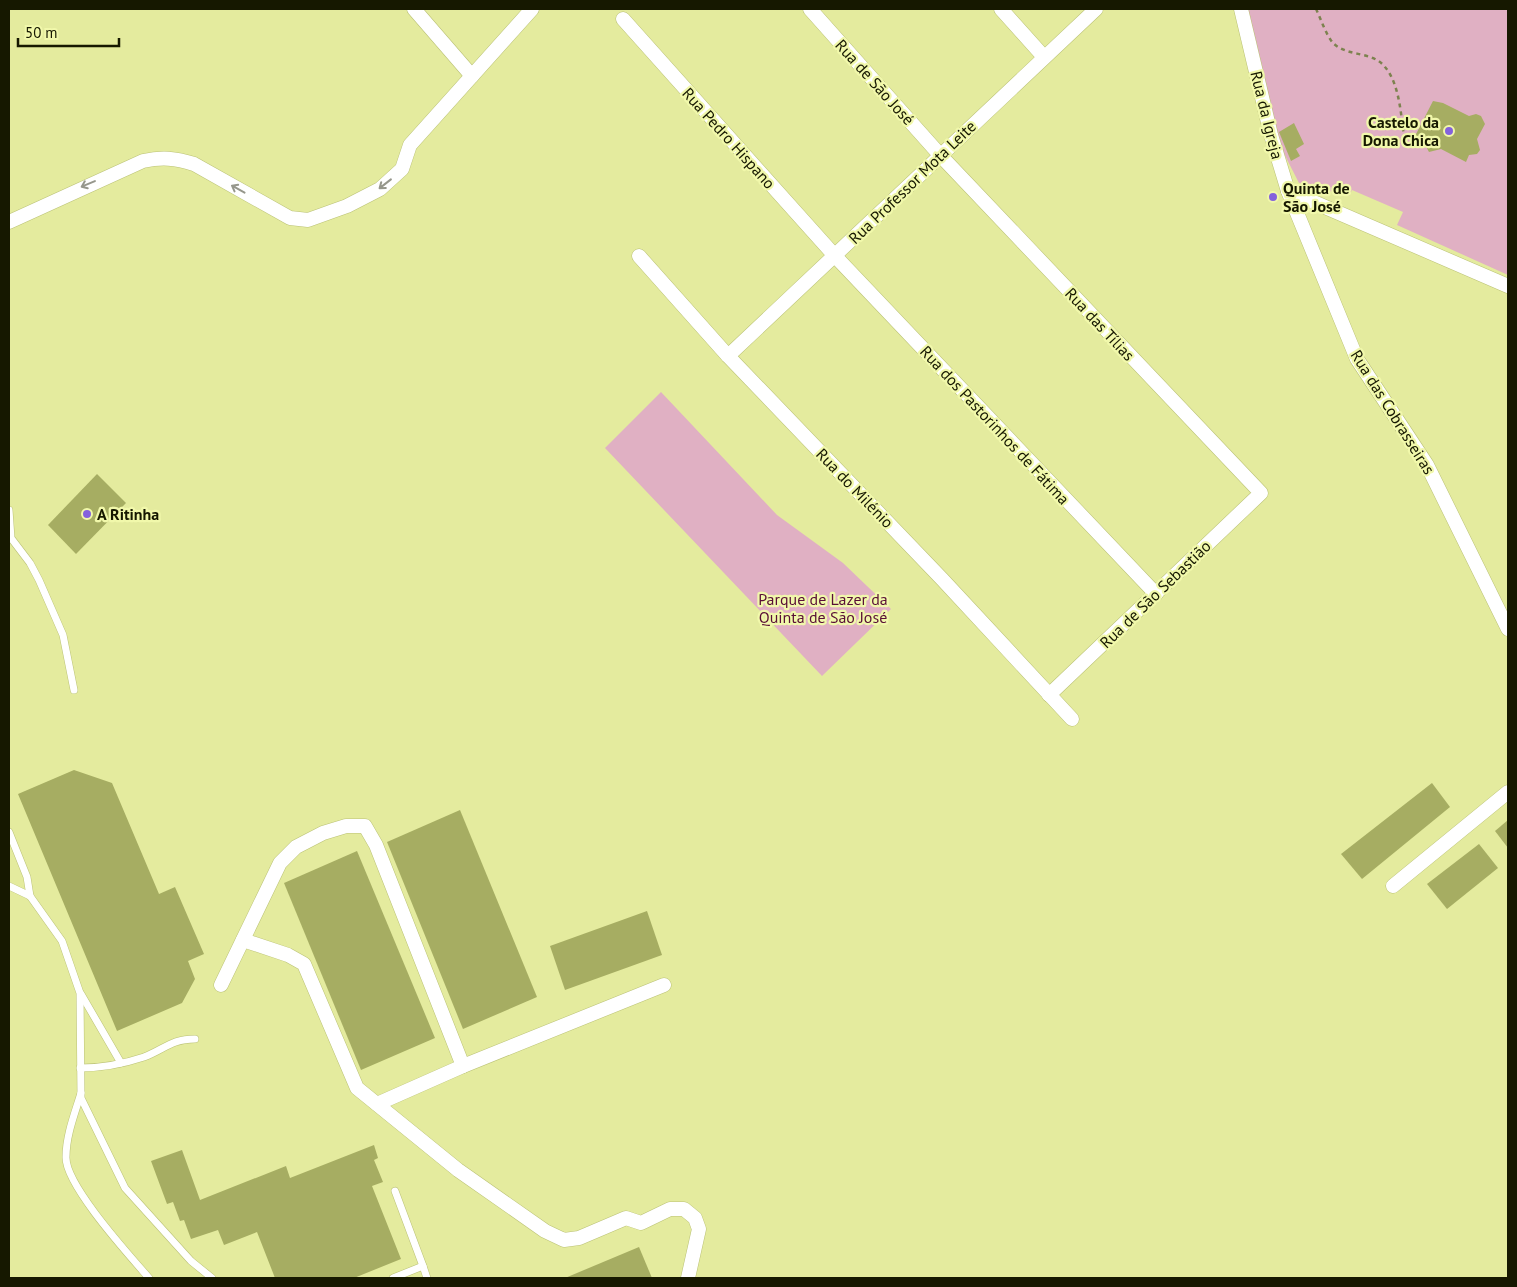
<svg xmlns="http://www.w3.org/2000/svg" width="1517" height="1287" viewBox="0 0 1517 1287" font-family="'PT Sans',sans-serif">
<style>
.green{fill:#e0b0c3}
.building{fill:#a6ad62}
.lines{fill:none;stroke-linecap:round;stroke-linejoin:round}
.service-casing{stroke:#bbc276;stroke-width:8}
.minor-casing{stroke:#bbc276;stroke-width:15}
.path{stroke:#7d824f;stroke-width:2.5;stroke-dasharray:4 4;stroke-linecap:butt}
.service{stroke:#fff;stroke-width:7}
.minor{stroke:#fff;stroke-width:14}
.oneway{stroke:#96978c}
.poi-dot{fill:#8462dc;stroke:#f1f8ab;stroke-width:2}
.labels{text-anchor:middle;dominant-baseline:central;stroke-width:4.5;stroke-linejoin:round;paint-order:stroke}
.street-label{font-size:16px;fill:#161800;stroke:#f1f8ab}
.poi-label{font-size:16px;font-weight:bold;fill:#161800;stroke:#f1f8ab;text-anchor:start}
.park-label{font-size:16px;fill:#580e36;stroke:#f1f8ab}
</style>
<rect width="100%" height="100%" fill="#e4eb9e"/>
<g class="green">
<polygon points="1244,9 1508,9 1508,275 1397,225 1403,212 1352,190 1349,196 1299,183 1276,138"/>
<polygon points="661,392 777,515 843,563 891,609 822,676 605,448"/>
</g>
<g class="building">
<polygon points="1433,101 1443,103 1469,116 1476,114 1481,116 1485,124 1477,139 1480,150 1477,154 1469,155 1466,162 1441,149 1429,152 1423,141 1413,140"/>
<polygon points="1294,123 1304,144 1296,149 1300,156 1291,161 1279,132"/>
<polygon points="97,474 126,503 76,554 48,525"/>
<polygon points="74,770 112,783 159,894 175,887 204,954 188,961 195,979 182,1003 117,1031 18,794"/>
<polygon points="1432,783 1450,807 1362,879 1341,854"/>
<polygon points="460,810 537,997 463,1029 387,842"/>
<polygon points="1508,820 1508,848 1495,831"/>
<polygon points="1479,844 1498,868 1447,909 1427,884"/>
<polygon points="357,851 435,1038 361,1070 284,883"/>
<polygon points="647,911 662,955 565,990 550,946"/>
<polygon points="374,1145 378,1158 374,1160 383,1182 372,1186 401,1259 354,1278 275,1278 257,1232 224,1245 218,1230 191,1239 184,1220 180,1221 173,1202 167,1204 151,1161 182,1150 200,1200 286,1166 290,1178"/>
<polygon points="639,1247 652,1278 565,1278"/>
</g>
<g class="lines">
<g class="service-casing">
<g id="service">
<polyline points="9,510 11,538 30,563 39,580 63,635 74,690"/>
<polyline points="9,832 27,877 30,896"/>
<polyline points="9,886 30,896 62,941 80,993 81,1098 125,1188 191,1261 212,1278"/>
<polyline points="81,994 121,1063"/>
<path d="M80 1068C102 1068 123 1064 144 1057 165 1049 171 1039 195 1039"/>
<path d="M81 1093C75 1113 66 1135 66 1157 65 1185 130 1256 149 1278"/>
<polyline points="395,1191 423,1266"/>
<polyline points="393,1278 423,1266 427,1278"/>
</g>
</g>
<g class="minor-casing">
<g id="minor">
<polyline points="414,9 472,76"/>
<polyline points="810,9 940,155 1261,493 1049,695"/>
<polyline points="1001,9 1044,57"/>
<polyline points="1241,9 1271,135 1288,191 1508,286"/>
<polyline points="623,19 835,256 1156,594"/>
<polyline points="1288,191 1357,359 1427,465 1508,629"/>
<path d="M9 222 143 161C162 157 175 158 194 164L290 218 308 220 347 206 380 189 402 169 410 145 532 9"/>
<polyline points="639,256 728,356 942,579 1072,719"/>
<polyline points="728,356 1096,9"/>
<polyline points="1393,886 1508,792"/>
<polyline points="243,940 288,955 304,964 357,1088 458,1170 545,1231 564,1240 579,1238 626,1218 641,1223 670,1209 684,1209 695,1218 699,1229 688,1278"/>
<polyline points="221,985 280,863 296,847 323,833 346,826 365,826 376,845 463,1066"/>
<polyline points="377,1104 463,1066 664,985"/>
</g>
</g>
<path class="path" d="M1316 9C1321 19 1326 35 1333 43 1347 57 1373 51 1385 67 1401 86 1401 120 1405 144"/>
<use href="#service" class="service"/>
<use href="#minor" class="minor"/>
</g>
<defs><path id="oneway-shaft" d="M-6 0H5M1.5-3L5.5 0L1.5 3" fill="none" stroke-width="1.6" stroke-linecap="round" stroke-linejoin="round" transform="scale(1.25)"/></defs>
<g class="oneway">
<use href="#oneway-shaft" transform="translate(88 184) rotate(157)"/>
<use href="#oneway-shaft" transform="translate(385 184) rotate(142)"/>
<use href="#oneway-shaft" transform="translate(238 189) rotate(-151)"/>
</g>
<g class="poi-dot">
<circle cx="1449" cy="131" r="5"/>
<circle cx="1273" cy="197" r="5"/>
<circle cx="87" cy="514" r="5"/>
</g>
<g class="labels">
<g class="street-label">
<text transform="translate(875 82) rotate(48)">Rua de São José</text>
<text transform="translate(1267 115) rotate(76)">Rua da Igreja</text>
<text transform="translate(729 138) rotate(48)">Rua Pedro Hispano</text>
<text transform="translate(912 182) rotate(-44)">Rua Professor Mota Leite</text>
<text transform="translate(1100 324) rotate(47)">Rua das Tílias</text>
<text transform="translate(1393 412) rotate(58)">Rua das Cobrasseiras</text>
<text transform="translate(995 425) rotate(47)">Rua dos Pastorinhos de Fátima</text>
<text transform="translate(855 488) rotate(46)">Rua do Milénio</text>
<text transform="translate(1155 594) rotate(-44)">Rua de São Sebastião</text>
</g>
<g class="poi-label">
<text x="1439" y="122" text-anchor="end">Castelo da<tspan x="1439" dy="18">Dona Chica</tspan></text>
<text x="1283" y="188">Quinta de<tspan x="1283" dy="18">São José</tspan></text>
<text x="97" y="514">A Ritinha</text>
</g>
<g class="park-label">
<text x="823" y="599">Parque de Lazer da<tspan x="823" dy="18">Quinta de São José</tspan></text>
</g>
</g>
<rect width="1517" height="1287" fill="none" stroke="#161800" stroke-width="20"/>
<path d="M18 38v8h101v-8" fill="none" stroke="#161800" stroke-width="2.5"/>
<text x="25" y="38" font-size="15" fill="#161800" stroke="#f1f8ab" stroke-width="4" paint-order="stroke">50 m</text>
</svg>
